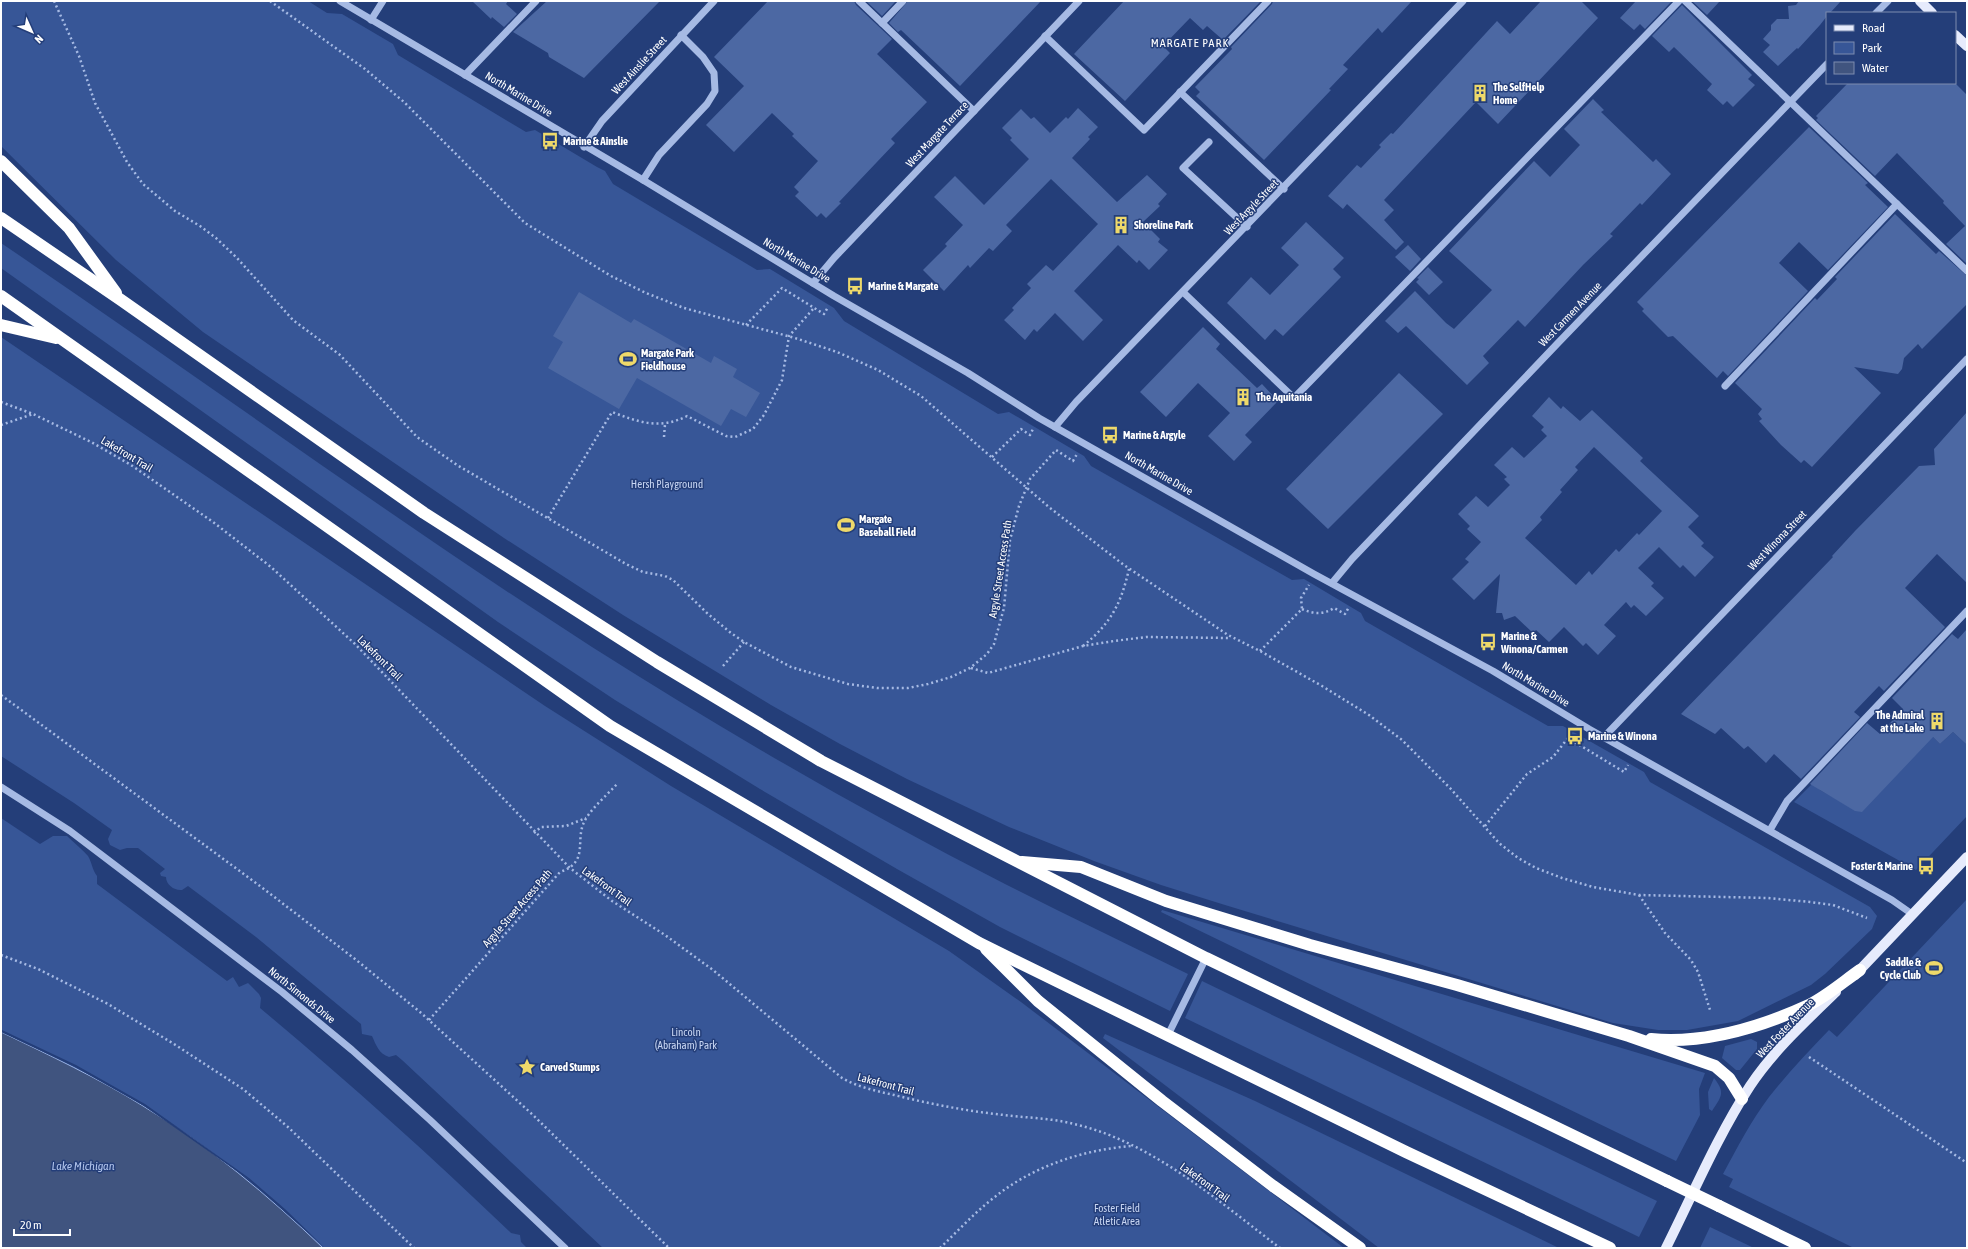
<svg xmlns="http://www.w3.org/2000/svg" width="1968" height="1249" viewBox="0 0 1968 1249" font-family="'Asap Condensed',sans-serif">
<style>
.green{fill:#375697}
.water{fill:#40547f;stroke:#9ab3e5}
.pier{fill:#243e79}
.building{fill:#4c68a3;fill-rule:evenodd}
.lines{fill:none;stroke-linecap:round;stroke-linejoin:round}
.path{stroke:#a6bae4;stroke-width:2.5;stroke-dasharray:2 3;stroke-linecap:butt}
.minor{stroke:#a6bae4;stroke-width:7}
.major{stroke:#e6ebfc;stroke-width:10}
.highway{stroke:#fff;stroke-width:12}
.highway-bridge{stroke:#fff;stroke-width:12}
.labels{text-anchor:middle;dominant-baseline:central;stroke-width:3;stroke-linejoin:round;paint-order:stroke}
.street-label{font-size:11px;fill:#fff;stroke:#243e79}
.poi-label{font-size:11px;font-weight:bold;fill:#fff;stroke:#243e79;text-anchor:start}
.park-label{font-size:11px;fill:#c8d6f3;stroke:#243e79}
.neighbourhood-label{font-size:12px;letter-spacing:1px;fill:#fff;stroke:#243e79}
.water-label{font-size:12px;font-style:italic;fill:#b1c4ec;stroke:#243e79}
</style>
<rect width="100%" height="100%" fill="#243e79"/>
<g class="green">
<polygon points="1,1 308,1 327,13 342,14 393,44 398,55 526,132 535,130 597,167 605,171 613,184 757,270 770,269 834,308 844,321 998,414 1009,412 1084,456 1091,466 1292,580 1304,579 1361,613 1365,621 1548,726 1563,726 1644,772 1650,782 1870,907 1877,916 1872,929 1825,974 1811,985 1738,1021 1687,1030 1658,1030 1613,1023 1225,905 1161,885 1094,861 1009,827 907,779 840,744 771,705 623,615 504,538 203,332 116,260 1,146"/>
<path d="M1 243C198 376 391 518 592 647 726 732 864 812 1005 884 1066 915 1127 944 1188 974L1170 1011 1000 927 897 869 760 789 615 700 498 622 1 268Z"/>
<path d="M1 337 545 706 671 786 949 951 1021 1002 1344 1248H603L402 1060 396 1055 389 1057C379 1054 376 1045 372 1036L362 1034 361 1024 256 937 188 886 182 890C175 891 166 885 166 877L161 876 160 873 165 869 138 848H127L120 850 110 845 108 839 112 830 74 803 1 756Z"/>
<polygon points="1953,732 1967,745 1967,816 1916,870 1794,802 1814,782 1820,790 1855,810 1930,734 1940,744"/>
<path d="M1 818 40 844 53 836H67C71 840 85 852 88 856 92 863 92 869 97 876V884L227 981 233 977 239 987 248 983 259 994 261 998 260 1008C346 1080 430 1155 511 1233L520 1235 521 1242 526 1247 533 1248H323L248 1179 144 1106 1 1032Z"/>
<path d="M1967 899V1248H1854L1729 1187 1733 1179 1723 1174C1737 1148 1751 1121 1769 1097 1788 1073 1808 1052 1829 1030L1837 1037Z"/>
<polygon points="1162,910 1705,1073 1699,1089 1700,1115 1676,1161 1161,912"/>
<polygon points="1202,981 1657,1201 1639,1237 1185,1018"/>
<polygon points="1105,1034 1255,1101 1559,1248 1379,1248 1103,1038"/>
<polygon points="1751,1039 1757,1042 1757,1049 1740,1070 1736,1070 1722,1058 1725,1046"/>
<path d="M1714 1078C1726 1093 1721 1097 1712 1111L1709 1109 1708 1092Z"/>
<polygon points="1710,1227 1754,1248 1700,1248"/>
</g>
<path class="water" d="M1 1032C49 1055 98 1078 143 1106 209 1146 268 1195 323 1248H1Z"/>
<polygon class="pier" points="2,1030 76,1065 145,1104 249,1178 285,1209 325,1248 248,1179 144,1106 75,1067 1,1032"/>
<g class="building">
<polygon points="472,1 508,1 506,4 517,14 504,27 492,17 491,19"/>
<polygon points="547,1 660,1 584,78 549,57 548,53 513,32"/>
<polygon points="768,1 854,1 856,5 892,39 877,54 927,102 891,139 895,143 839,202 841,203 826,218 821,213 817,217 795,196 799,192 794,187 818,161 792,136 794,134 772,113 734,152 706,125 744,86 714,57"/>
<polygon points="866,1 896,1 882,16"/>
<polygon points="908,1 1041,1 960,86 901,30 898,32 889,23"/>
<polygon points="1124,1 1261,1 1223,40 1207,26 1203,30 1190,18 1163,46 1170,53 1125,101 1074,54"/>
<polygon points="1273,1 1412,1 1382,33 1378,28 1343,65 1348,69 1329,89 1331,90 1264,160 1196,96 1200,92 1195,87 1232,49 1231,47 1272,4"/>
<polygon points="1541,1 1581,1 1598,18 1498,124 1476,102 1384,200 1394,210 1384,220 1404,242 1396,250 1347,204 1343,209 1328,196 1357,165 1361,168 1381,147 1379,145 1391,133 1393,134 1497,21 1510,34"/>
<polygon points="1636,1 1672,1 1645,29 1640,24 1634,30 1620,18"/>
<polygon points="1692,1 1720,1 1707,15"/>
<polygon points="1799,1 1841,1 1830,13 1827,13 1827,16 1820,25 1798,49 1797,48 1778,66 1763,52 1770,45 1763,39 1771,30 1771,25 1777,19 1789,19 1788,6 1796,5"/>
<polygon points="1682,5 1752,75 1748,79 1755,85 1733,107 1727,101 1723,105 1707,90 1712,84 1674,47 1669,52 1652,36"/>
<polygon points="1848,83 1955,83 1967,95 1967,264 1946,244 1965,226 1943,203 1944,201 1897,153 1875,176 1816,120 1818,118 1816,116"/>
<polygon points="1593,99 1604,110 1601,112 1653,162 1656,159 1671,174 1642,205 1640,203 1610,234 1613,236 1583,265 1525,327 1518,320 1483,356 1489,363 1467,385 1406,326 1398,333 1385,321 1415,291 1446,323 1454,329 1492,290 1449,251 1534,161 1550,177 1580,145 1564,129"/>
<polygon points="1078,108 1098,127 1088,137 1090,139 1072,158 1117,202 1147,175 1167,194 1158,204 1160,206 1143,222 1160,239 1158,242 1168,250 1149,270 1139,260 1137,263 1118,245 1074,291 1103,320 1083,341 1055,313 1037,332 1034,329 1025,340 1004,320 1014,310 1012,308 1031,288 1027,284 1046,265 1053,271 1098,224 1051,179 1006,225 1012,231 993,251 989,248 970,268 968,265 944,291 923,270 947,246 945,244 963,225 934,197 955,176 984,205 1029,159 1010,140 1012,138 1002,128 1021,109 1031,119 1034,117 1050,133 1066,117 1068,119"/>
<polygon points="1809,127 1868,183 1865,185 1888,207 1828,270 1799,242 1779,263 1808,291 1728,376 1723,371 1717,378 1673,336 1668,337 1642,311 1644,309 1637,302"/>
<polygon points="1895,214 1936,254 1939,251 1967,276 1967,304 1922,349 1918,344 1904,358 1902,369 1898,374 1854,367 1881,393 1812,467 1804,460 1801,463 1781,445 1759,421 1762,419 1758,414 1762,409 1735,383 1815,298 1817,300 1837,279 1835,277"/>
<polygon points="1306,222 1344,258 1333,269 1341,277 1283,336 1275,329 1265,340 1227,303 1251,277 1270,295 1299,265 1281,248"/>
<polygon points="1408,245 1421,259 1410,271 1395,257"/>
<polygon points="1428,267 1443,282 1429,295 1416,282 1419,279 1417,278"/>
<polygon points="579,292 631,323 634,319 711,363 714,356 737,369 733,377 760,393 746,417 731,409 721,426 637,378 619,409 548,368 563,342 553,336"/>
<polygon points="1203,327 1220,344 1216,349 1257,388 1262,384 1278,401 1245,435 1252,442 1234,461 1208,436 1230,413 1198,383 1166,417 1140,392"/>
<polygon points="1399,373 1443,414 1328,529 1286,489"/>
<path d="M1549 397 1561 409 1563 406 1580 421 1592 410 1643 458 1640 461 1699 516 1688 527 1704 543 1701 546 1714 557 1695 577 1683 565 1680 568 1659 547 1638 568 1654 583 1651 586 1664 598 1646 616 1634 605 1631 608 1626 602 1604 625 1616 636 1598 655 1586 643 1583 646 1564 627 1549 642 1536 630 1533 633 1515 616 1504 620 1502 613H1496L1500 574 1474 600 1452 579 1469 562 1465 559 1481 542 1467 529 1470 526 1458 514 1476 496 1488 507 1510 485 1504 479 1507 477 1494 465 1512 447 1524 458 1547 436 1541 430 1544 427 1532 416ZM1594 447 1662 511 1639 535 1637 533 1619 552 1616 549 1592 575 1589 571 1576 585 1525 538 1542 520 1540 517 1562 492 1560 490 1578 470 1575 467Z"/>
<polygon points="1967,412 1967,583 1937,554 1905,588 1945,627 1884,691 1879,686 1854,712 1860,717 1801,779 1774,754 1766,763 1748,746 1744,749 1721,728 1715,734 1681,714 1833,557 1832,556 1855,531 1919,466 1935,465 1934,449"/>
<polygon points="1967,629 1967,745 1953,732 1940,744 1933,737 1862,812 1855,811 1810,784 1867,723 1880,734 1903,709 1892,698 1952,634 1958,639"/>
</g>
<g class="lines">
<g class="path">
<polyline points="54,1 79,56 95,103 127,162 143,184 175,211 200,226 216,238 237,258 293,320 340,355 417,437 457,465 626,564 643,572 665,576 673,580 708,614 731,633 744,642 791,667 848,684 877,688 908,688 928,684 951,677 970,668 987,654 994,644 1004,608 1010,540 1019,506 1030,479 1056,450 1073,461 1077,454"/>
<polyline points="270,1 365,69 404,102 525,223 611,276 646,293 684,308 795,338 837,352 878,370 921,396 1050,508 1124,565 1228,635 1260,651 1322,686 1369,715 1402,740 1450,788 1499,843 1518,858 1536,868 1562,878 1593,887 1639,895 1768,898 1810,902 1833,905 1867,918"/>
<polyline points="746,325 782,288 824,314 828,307"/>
<path d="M1 402 33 414 91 442 131 465 213 522 271 567 355 644 570 868 612 901 665 935 713 970 842 1078C858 1087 876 1091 894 1095 930 1104 967 1111 1004 1115 1027 1118 1051 1118 1074 1124 1152 1142 1217 1200 1280 1248"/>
<polyline points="1,425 33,414"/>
<polyline points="664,437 665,424"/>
<polyline points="992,457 1021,429 1030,435 1033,429"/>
<path d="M548 518 612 412C638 422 660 430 687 416L726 436 735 437 753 429 764 415 782 380 789 336 814 308"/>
<path d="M1302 609C1313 614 1323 615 1334 608L1345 614 1349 607"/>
<path d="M1083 646C1111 623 1121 604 1129 569"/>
<polyline points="1260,651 1302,609 1301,598 1309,585"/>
<polyline points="723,666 744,642"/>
<polyline points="971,668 988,673 1083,646 1114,641 1146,637 1230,638"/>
<polyline points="1,695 260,886 355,959 420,1012 533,1115 669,1248"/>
<polyline points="1485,826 1527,774 1553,757 1568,738 1624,772 1628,765"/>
<polyline points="534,833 541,827 566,826 586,818"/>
<polyline points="1639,895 1665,933 1691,960 1698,972 1710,1010"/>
<polyline points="1,955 38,969 108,1004 174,1044 243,1089 288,1127 414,1248"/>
<path d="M429 1020 560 872C592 861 572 838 587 817 595 805 607 795 617 784"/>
<polyline points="1809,1057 1967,1163"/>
<path d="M940 1248C958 1231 975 1212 996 1196 1034 1166 1083 1150 1131 1146"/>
</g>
<g class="minor">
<polyline points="340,1 643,180 834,296 968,373 1039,418 1314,574 1493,671 1589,729 1892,900 1912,914"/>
<polyline points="859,1 974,111"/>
<polyline points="1685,1 1967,271"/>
<polyline points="1876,13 1888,1"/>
<polyline points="371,20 383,1"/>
<polyline points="882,23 903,1"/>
<polyline points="1045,36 1144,130 1268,1"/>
<polyline points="465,75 536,1"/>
<polyline points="1180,92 1284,189"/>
<polyline points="1209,142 1183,168 1247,227"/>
<polyline points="584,147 602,121 714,1"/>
<polyline points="643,180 659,155 707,104 715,91 714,73 703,57 681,35"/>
<polyline points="813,283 834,258 1079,1"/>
<polyline points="1184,293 1294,398 1679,1"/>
<polyline points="1725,386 1897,204"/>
<polyline points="1055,427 1076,402 1463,1"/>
<polyline points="1332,583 1352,559 1557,344 1827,64"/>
<polyline points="1604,737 1967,359"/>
<polyline points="1,787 70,831 282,992 352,1050 430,1120 565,1248"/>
<polyline points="1770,830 1787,801 1967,611"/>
<polyline points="1168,1035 1206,958"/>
</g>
<g class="major">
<polyline points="1920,1 1932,13"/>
<polyline points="1955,35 1967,46"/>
<polyline points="1855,975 1967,857"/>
<path d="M1666 1248C1693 1194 1717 1137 1750 1086 1773 1051 1806 1021 1836 992"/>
</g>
<g class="highway">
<polyline points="1,161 69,228 116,293"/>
<polyline points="1,218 121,300 424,513 657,662 821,761 1206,958 1667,1181"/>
<polyline points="1,296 610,726 979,943 1406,1152 1610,1248"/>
<polyline points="1,325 56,338"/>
<polyline points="1022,862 1081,867 1166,901 1310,945 1457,985 1629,1036 1715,1066 1729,1078 1742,1099"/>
<polyline points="986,949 1038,1001 1162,1101 1273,1186 1360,1248"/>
<path d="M1651 1039C1704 1044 1761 1027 1809 1005 1827 996 1843 982 1860 970"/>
<polyline points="1719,1206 1805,1248"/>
</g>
<polyline class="highway-bridge" points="1667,1181 1719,1206"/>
</g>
<defs>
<g id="building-bare" transform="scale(1.38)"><path d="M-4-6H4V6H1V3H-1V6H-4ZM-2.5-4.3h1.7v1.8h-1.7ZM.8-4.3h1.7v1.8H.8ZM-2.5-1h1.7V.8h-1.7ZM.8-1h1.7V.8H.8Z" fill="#eed96a" stroke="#243e79" stroke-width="2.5" paint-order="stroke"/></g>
<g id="bus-bare" transform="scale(1.38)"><path d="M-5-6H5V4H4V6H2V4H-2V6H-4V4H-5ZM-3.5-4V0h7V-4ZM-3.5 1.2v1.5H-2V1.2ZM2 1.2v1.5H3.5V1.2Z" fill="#eed96a" stroke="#243e79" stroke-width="2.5" paint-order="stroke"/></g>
<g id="stadium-bare" transform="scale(1.38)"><path d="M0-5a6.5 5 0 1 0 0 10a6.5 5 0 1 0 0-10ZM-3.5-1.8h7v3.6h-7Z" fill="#eed96a" stroke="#243e79" stroke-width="2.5" paint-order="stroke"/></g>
<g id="sight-bare" transform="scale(1.38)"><path d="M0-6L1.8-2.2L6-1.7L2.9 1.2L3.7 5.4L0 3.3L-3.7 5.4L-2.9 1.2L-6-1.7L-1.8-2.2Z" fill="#eed96a" stroke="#243e79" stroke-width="2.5" paint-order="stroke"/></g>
</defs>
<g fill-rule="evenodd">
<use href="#building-bare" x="1480" y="93"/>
<use href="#bus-bare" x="550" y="141"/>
<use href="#building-bare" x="1121" y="225"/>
<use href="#bus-bare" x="855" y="286"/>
<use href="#stadium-bare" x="628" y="359"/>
<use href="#building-bare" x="1243" y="397"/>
<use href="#bus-bare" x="1110" y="435"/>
<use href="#stadium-bare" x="846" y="525"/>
<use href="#bus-bare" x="1488" y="642"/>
<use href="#building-bare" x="1937" y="721"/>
<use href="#bus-bare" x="1575" y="736"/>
<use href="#bus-bare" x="1926" y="866"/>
<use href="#stadium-bare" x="1934" y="968"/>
<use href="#sight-bare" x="527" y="1067"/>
</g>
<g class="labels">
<g class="street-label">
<text transform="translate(639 65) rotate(-47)">West Ainslie Street</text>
<text transform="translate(519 94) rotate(31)">North Marine Drive</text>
<text transform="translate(937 134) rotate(-47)">West Margate Terrace</text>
<text transform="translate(1251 207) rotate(-46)">West Argyle Street</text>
<text transform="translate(797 260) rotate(31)">North Marine Drive</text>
<text transform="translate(1570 314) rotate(-46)">West Carmen Avenue</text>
<text transform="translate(127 454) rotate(31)">Lakefront Trail</text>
<text transform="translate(1159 473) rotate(30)">North Marine Drive</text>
<text transform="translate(1777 540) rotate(-46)">West Winona Street</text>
<text transform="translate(1000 569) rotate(-81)">Argyle Street Access Path</text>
<text transform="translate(380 658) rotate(45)">Lakefront Trail</text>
<text transform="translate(1536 684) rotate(31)">North Marine Drive</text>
<text transform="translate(607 886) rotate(36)">Lakefront Trail</text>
<text transform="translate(517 908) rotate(-49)">Argyle Street Access Path</text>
<text transform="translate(302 995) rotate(39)">North Simonds Drive</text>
<text transform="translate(1785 1028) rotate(-46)">West Foster Avenue</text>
<text transform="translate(886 1084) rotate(15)">Lakefront Trail</text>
<text transform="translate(1205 1182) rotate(36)">Lakefront Trail</text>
</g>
<g class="poi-label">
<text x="1493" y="87">The SelfHelp<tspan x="1493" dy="13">Home</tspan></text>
<text x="563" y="141">Marine &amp; Ainslie</text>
<text x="1134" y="225">Shoreline Park</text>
<text x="868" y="286">Marine &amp; Margate</text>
<text x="641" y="353">Margate Park<tspan x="641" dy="13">Fieldhouse</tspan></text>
<text x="1256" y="397">The Aquitania</text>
<text x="1123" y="435">Marine &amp; Argyle</text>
<text x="859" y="519">Margate<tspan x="859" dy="13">Baseball Field</tspan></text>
<text x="1501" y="636">Marine &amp;<tspan x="1501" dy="13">Winona/Carmen</tspan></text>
<text x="1924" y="715" text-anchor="end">The Admiral<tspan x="1924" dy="13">at the Lake</tspan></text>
<text x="1588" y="736">Marine &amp; Winona</text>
<text x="1913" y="866" text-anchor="end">Foster &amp; Marine</text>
<text x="1921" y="962" text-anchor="end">Saddle &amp;<tspan x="1921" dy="13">Cycle Club</tspan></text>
<text x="540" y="1067">Carved Stumps</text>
</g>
<g class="park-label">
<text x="667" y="484">Hersh Playground</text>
<text x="686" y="1032">Lincoln<tspan x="686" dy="13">(Abraham) Park</tspan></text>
<text x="1117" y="1208">Foster Field<tspan x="1117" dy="13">Atletic Area</tspan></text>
</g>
<g class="neighbourhood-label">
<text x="1190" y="43">MARGATE PARK</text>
</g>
<g class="water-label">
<text x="83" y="1166">Lake Michigan</text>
</g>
</g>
<rect width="1968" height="1249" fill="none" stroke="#ffffff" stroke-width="4"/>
<rect x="1826" y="12" width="130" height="72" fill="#243e79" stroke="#7c8baf"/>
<rect x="1834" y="25" width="20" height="6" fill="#e6ebfc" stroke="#7c8baf"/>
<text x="1862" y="32" font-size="12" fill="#ffffff">Road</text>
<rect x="1834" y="42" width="20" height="12" fill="#375697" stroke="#7c8baf"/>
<text x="1862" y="52" font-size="12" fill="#ffffff">Park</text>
<rect x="1834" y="62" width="20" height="12" fill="#40547f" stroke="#7c8baf"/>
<text x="1862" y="72" font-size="12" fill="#ffffff">Water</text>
<g transform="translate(32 32) rotate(135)" stroke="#243e79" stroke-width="3" paint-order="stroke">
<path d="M0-3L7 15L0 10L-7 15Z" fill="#ffffff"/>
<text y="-6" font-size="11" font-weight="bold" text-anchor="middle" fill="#ffffff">N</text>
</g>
<path d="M14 1229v6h56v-6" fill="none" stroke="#ffffff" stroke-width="2"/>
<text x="20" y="1229" font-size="12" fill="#ffffff" stroke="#243e79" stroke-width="3" paint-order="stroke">20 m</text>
</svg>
